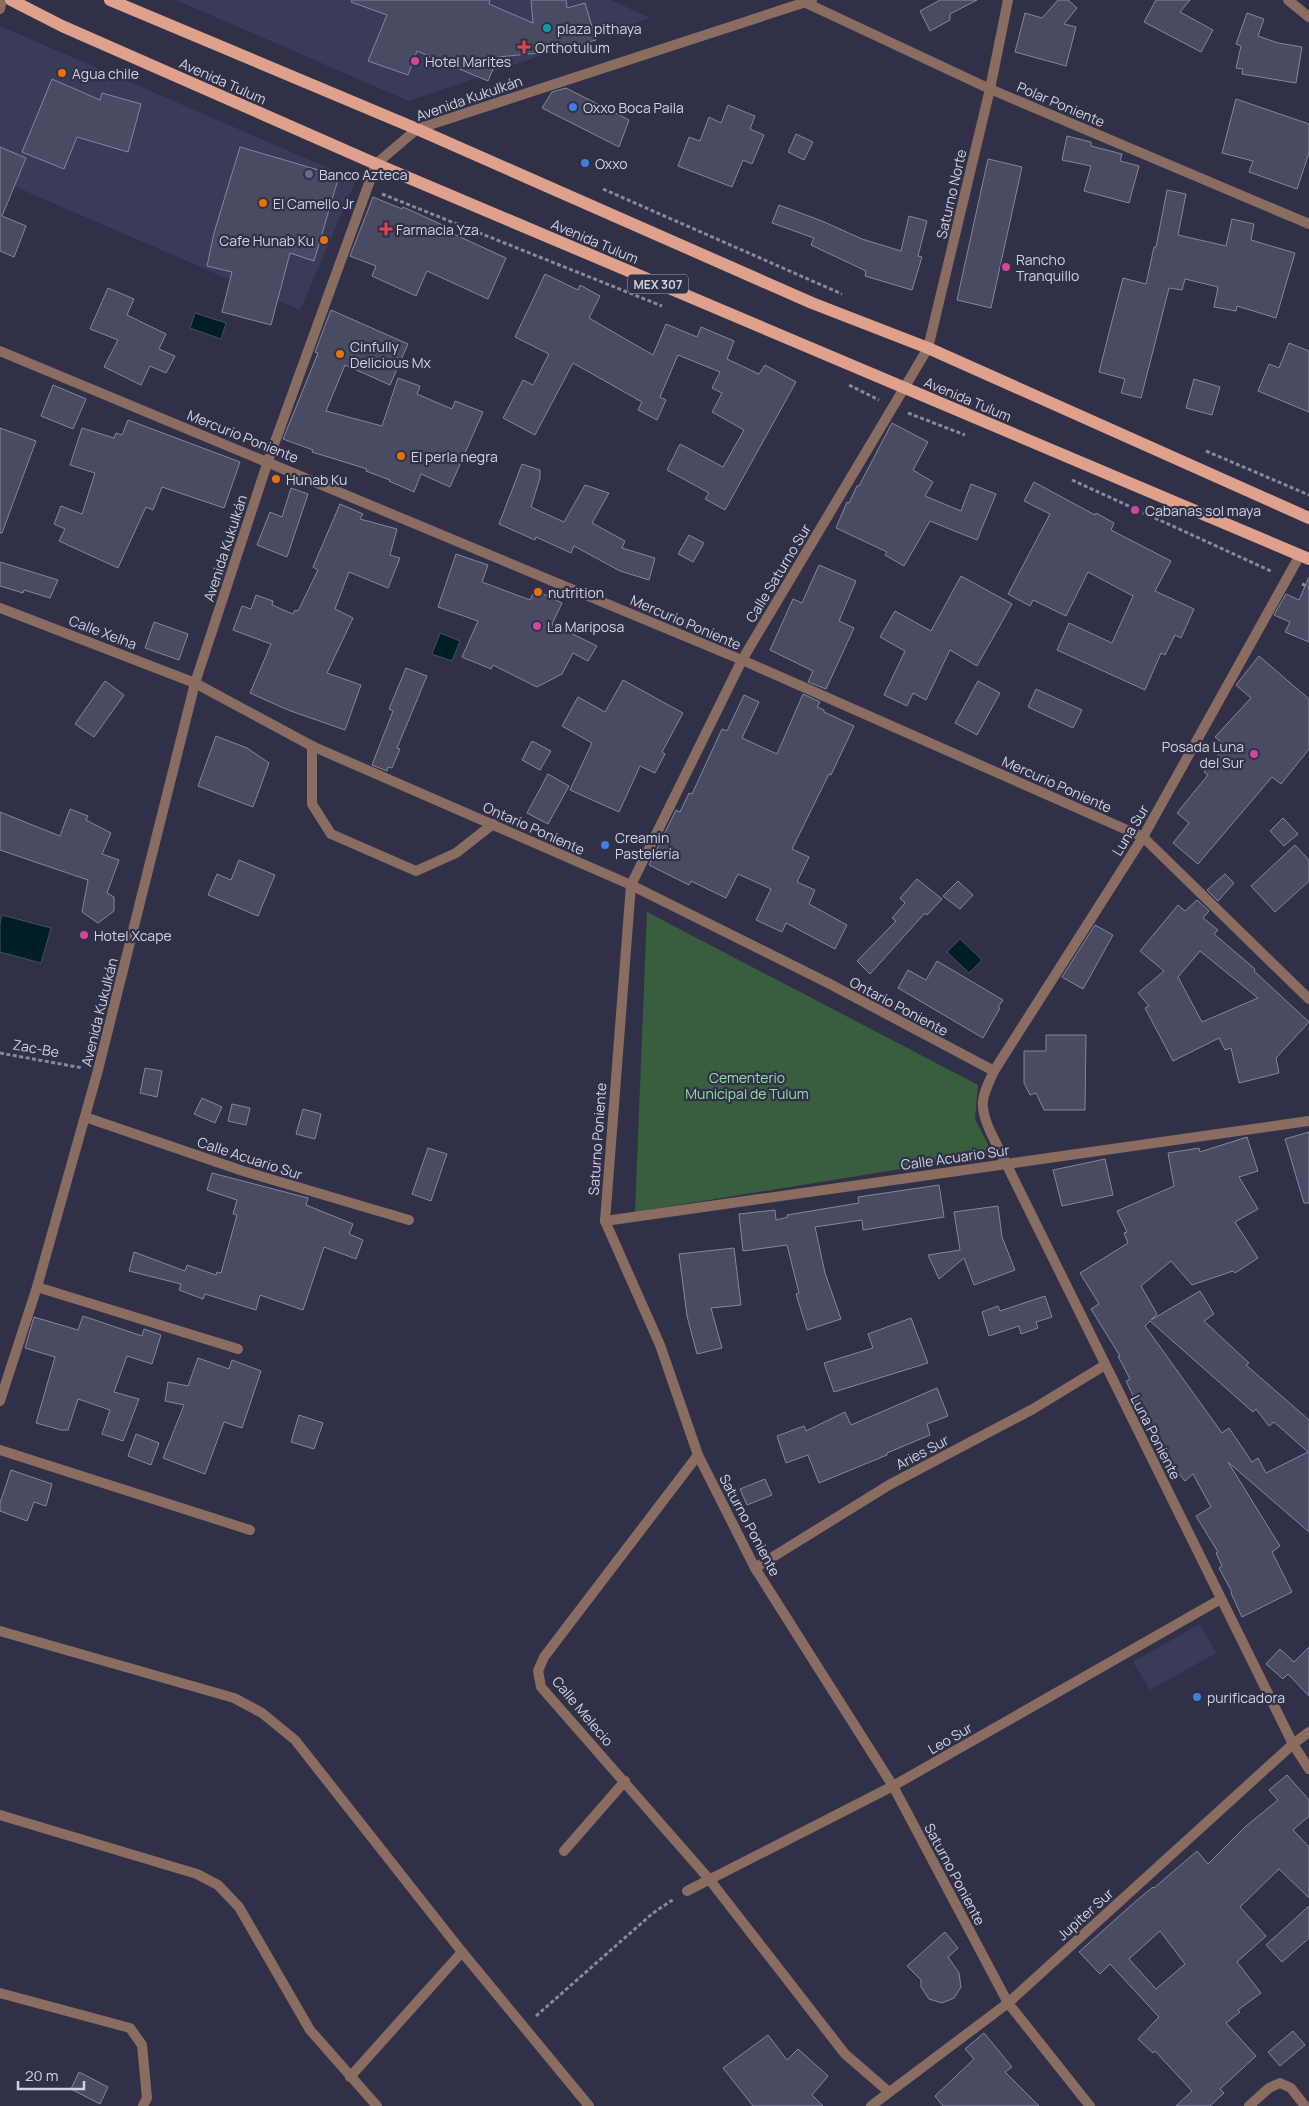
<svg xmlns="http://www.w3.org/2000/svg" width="1309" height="2106" viewBox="0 0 1309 2106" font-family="Manrope,sans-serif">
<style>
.built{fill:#393b58}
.green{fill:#395e3e}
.water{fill:#011d26;stroke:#3f535e}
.building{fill:#494b63;stroke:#8386a0;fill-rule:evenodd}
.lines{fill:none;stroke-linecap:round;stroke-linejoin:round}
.path{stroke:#87899b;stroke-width:3;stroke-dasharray:4 2.5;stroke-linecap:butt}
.service{stroke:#8a6c61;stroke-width:10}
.minor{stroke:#8a6c61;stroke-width:10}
.tertiary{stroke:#8a6c61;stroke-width:10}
.primary{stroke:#e0a18c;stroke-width:12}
.culture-dot{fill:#0f9aa8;stroke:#303148;stroke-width:2}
.health-dot{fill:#e0444e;stroke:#303148;stroke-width:2}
.hotel-dot{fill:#d1479c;stroke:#303148;stroke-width:2}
.food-dot{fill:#e8710a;stroke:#303148;stroke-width:2}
.shop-dot{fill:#3f7fe0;stroke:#303148;stroke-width:2}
.service-dot{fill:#5c6f8a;stroke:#303148;stroke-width:2}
.labels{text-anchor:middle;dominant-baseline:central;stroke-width:4.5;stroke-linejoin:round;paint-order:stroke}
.shield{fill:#303148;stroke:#a0a2b2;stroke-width:1}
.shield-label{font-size:12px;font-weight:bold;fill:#d0d2e0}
.poi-label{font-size:14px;fill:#d0d2e0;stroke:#303148;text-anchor:start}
.street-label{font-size:14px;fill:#d0d2e0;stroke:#303148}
.park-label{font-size:14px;fill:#91e19c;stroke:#303148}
</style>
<rect width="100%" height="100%" fill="#303148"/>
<g class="built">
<polygon points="176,0 610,0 651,18 409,101"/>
<polygon points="0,26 356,180 300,310 0,180"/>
<polygon points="1200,1624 1216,1653 1150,1690 1133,1662"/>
</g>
<polygon class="green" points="647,912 978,1085 975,1119 993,1154 635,1212"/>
<g class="water">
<polygon points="195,313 226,323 221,339 190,328"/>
<polygon points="440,633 460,641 452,661 432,654"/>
<polygon points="2,915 51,928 41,963 0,952 0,924"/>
<polygon points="960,939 982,960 969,973 947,952"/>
</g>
<g class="building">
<polygon points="352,0 490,0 489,4 533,23 531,0 566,0 567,8 585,3 596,40 571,47 571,50 498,57 488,81 417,51 408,75 368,61 387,15 351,2"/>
<polygon points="940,0 977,0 950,14 950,20 930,31 920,11"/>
<polygon points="1058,0 1068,0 1077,8 1064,24 1076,27 1066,66 1015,52 1025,13 1042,18"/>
<polygon points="1156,0 1190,0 1180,12 1213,30 1201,52 1144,22"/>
<polygon points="1247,13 1264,19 1258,36 1278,43 1302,47 1296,83 1242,74 1243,69 1236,68 1241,46 1236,44"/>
<polygon points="52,79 100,100 102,93 141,104 128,152 77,137 64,169 22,152"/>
<polygon points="566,88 629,120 619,147 542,108 552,92"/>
<polygon points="1236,99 1309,124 1309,153 1297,189 1249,172 1253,161 1222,153"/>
<polygon points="728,105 755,116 750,129 764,135 752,164 743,160 732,187 678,166 689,137 700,141 709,117 721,123"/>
<polygon points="796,134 813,142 804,160 788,152"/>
<polygon points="1067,136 1091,142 1091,146 1122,154 1120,161 1139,166 1129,203 1084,191 1091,166 1062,160"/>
<polygon points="0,147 26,158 2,216 26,226 14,257 0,251"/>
<polygon points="240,147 339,176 314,261 290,253 271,325 222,312 232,272 207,266 214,233"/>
<polygon points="988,159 1022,167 991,308 957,300"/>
<polygon points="1167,190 1186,194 1178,235 1226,246 1232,219 1254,224 1251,240 1295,253 1276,318 1237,306 1236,311 1214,307 1218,287 1185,279 1182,290 1169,288 1141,398 1121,393 1125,379 1099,372 1123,278 1146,284 1154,247 1156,247"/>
<polygon points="373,197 402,209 403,207 447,227 445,230 506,258 488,299 427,271 416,296 372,276 376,266 350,256"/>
<polygon points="779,205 822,221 862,239 901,251 909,216 927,221 918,256 922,257 912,290 865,276 866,271 811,245 814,238 772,223"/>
<polygon points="545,274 578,290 580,285 600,296 589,318 653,355 666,324 697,337 701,327 734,341 727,359 759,374 765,365 796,382 725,510 705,499 709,493 667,470 680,444 723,467 744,430 712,412 722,393 712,388 720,372 678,355 660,397 666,400 657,420 638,410 642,402 573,363 535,435 503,418 523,380 533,385 549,354 515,337"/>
<polygon points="108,288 134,299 127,315 166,334 159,349 175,356 166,373 150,366 141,385 104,367 118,340 90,329"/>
<polygon points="331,310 408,344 390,385 345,365 326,411 382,426 398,378 420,386 417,394 452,409 455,401 483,412 450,487 421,474 414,492 389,481 390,480 366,471 367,469 312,452 313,450 283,439 318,353 315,352"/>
<polygon points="1289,343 1309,351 1309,412 1258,391 1269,364 1279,368"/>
<polygon points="1194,379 1220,387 1212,415 1186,408"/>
<polygon points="53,385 86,399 73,429 41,416"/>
<polygon points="128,420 240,462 224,508 162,487 153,510 146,507 118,568 59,541 65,529 54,524 61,506 82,514 95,473 70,465 82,428 114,438 116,433 122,435"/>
<polygon points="892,423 928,442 913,470 933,482 925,496 961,511 971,484 996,494 977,540 930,521 904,566 885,555 887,552 836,528 847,502 849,503 857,486 859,486"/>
<polygon points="0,428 36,441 2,533 0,533"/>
<polygon points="522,464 540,470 540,478 531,507 564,522 585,485 609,493 592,523 625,541 622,548 655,558 649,580 620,571 574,546 571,553 536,537 535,540 499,524"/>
<polygon points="1034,482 1095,515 1096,513 1114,523 1111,530 1171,561 1155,591 1194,609 1181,638 1175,635 1165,655 1161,653 1145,690 1057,650 1069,623 1112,643 1133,596 1088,572 1066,616 1033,600 1030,606 1008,594 1050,514 1024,501"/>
<polygon points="291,488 308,494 287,557 257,545 270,512 282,517"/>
<polygon points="340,504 363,514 360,519 397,529 390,555 400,558 388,588 349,572 335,609 353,618 327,673 361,685 345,730 288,710 250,693 271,644 233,630 242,606 251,609 256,595 273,601 272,605 293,614 295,610 298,611 318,570 313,567"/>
<polygon points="689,535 704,543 693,562 678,554"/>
<polygon points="456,554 488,565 482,582 530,600 535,590 562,603 552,624 597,646 588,661 573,653 562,674 537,687 493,665 491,669 462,657 478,621 438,607"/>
<polygon points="0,562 58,580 50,598 24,590 23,593 0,586"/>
<polygon points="819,565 856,581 839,621 854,628 826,689 808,682 813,671 770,650 793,599 802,603"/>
<polygon points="961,576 1012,604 977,666 950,650 926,700 913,693 907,706 884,695 905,651 880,637 895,611 931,631"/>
<polygon points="1309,577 1309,642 1285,632 1290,622 1274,615 1286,594 1299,600"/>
<polygon points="154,622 188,634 179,660 145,648"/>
<polygon points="1259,656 1309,699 1309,749 1281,784 1272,777 1198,864 1173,843 1189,823 1177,813 1208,775 1204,772 1226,746 1215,737 1251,698 1236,685"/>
<polygon points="406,668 427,676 397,748 400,749 392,768 388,767 387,771 372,765 393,711 389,709"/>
<polygon points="623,680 683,713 662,752 665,754 655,773 640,766 619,812 570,790 592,743 562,726 578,697 605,712"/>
<polygon points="105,681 124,695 94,737 75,724"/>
<polygon points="978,681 1000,693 977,735 955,723"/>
<polygon points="1036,689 1082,710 1073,728 1028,707"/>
<polygon points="803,694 820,702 817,707 824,710 824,712 854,726 831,775 829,774 792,849 809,857 797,882 815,890 809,904 847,925 835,949 786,923 782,932 756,920 771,889 738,874 726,898 691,881 689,885 649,865 676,810 680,812 689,793 692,794 722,729 727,731 744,695 759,702 742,738 777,754"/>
<polygon points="216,736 247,748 269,763 253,807 198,786"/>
<polygon points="532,741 551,751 540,770 522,760"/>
<polygon points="548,774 569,786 548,824 527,813"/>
<polygon points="70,809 88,816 86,820 111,833 102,854 119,860 107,893 114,897 114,911 98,923 82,912 88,880 0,850 0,812 60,836"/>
<polygon points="1283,818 1298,834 1284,846 1270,831"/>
<polygon points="1295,845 1309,860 1309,881 1275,912 1251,886"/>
<polygon points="239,860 275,875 258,916 208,895 217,874 231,880"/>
<polygon points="1225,874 1234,883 1218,901 1207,890"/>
<polygon points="917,879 942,899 927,915 925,913 870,974 857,961 896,921 892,918 905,903 900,898"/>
<polygon points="958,881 973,895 960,909 943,896"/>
<path d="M1197 900 1209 911 1203 918 1218 930 1214 934 1255 969 1254 971 1309 1022 1276 1058 1279 1073 1239 1083 1231 1048 1225 1050 1219 1038 1173 1061 1145 1008 1149 1006 1138 993 1164 971 1140 951 1178 905 1185 911ZM1200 951 1258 998 1202 1022 1178 977Z"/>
<polygon points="1095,925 1113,935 1083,989 1062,977"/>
<polygon points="937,961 1003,1000 998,1007 1000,1008 983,1038 898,988 908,970 926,980"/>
<polygon points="1046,1035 1086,1035 1085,1110 1044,1110 1036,1093 1030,1095 1024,1083 1024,1051 1046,1051"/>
<polygon points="145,1068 162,1071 157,1097 140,1093"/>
<polygon points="202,1098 222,1107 215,1123 194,1114"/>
<polygon points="232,1104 250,1108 246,1125 228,1121"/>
<polygon points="303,1109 321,1114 315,1139 296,1134"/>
<polygon points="1309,1132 1309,1203 1304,1203 1285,1139"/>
<path d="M1247 1137 1258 1171 1239 1177 1258 1209 1235 1222 1258 1258 1235 1273 1233 1271 1192 1285 1171 1261 1141 1286 1157 1314 1151 1320 1200 1291 1214 1314 1204 1321 1249 1363 1246 1365 1309 1420V1532L1228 1462 1280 1546 1272 1552 1292 1592 1242 1617 1231 1593 1232 1592 1219 1568 1222 1566 1216 1553 1218 1552 1196 1516 1211 1507 1193 1474 1185 1481 1164 1456 1152 1435 1126 1381 1130 1379 1118 1356H1120L1091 1309 1099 1304 1080 1273 1128 1243 1124 1233 1127 1232 1117 1211 1174 1186 1168 1153 1199 1148 1200 1152ZM1150 1321 1253 1412 1256 1409 1269 1426 1274 1422 1308 1452 1266 1473 1258 1458 1252 1462 1229 1428 1222 1433 1145 1326Z"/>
<polygon points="428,1148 447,1154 431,1201 412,1194"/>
<polygon points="1105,1159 1113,1195 1062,1206 1053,1170"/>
<polygon points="212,1173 308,1198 306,1205 353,1224 349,1234 363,1240 356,1259 324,1247 303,1310 260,1295 256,1310 205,1294 203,1299 179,1290 181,1284 129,1271 134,1252 185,1271 187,1265 216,1275 217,1272 221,1273 237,1215 233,1214 237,1200 207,1190"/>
<polygon points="939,1185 944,1217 863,1230 862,1220 815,1227 825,1273 841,1319 807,1330 796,1294 799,1293 787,1245 743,1251 739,1214 775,1210 776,1220 788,1217 787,1215 859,1203 858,1197"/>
<polygon points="998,1206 1002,1237 1015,1270 974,1285 964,1258 939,1279 928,1255 960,1250 954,1212"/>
<polygon points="734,1248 741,1305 711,1308 722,1348 697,1354 687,1316 679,1254"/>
<polygon points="1045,1296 1052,1317 1036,1322 1038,1328 1021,1334 1019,1326 989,1336 982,1312 998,1306 1000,1311"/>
<polygon points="83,1316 142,1336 144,1329 161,1335 152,1364 127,1356 114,1392 139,1399 123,1441 102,1434 110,1410 78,1399 68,1430 61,1430 36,1423 55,1357 25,1348 34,1317 78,1330"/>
<polygon points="911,1318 928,1363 834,1392 824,1363 873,1348 868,1334"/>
<polygon points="198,1358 229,1369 232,1360 261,1371 242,1428 224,1422 205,1474 163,1458 184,1405 165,1401 168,1382 188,1386"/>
<polygon points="937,1388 948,1416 927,1424 930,1435 887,1453 887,1455 819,1483 808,1455 786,1463 777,1436 804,1426 806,1431 845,1412 851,1425"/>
<polygon points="299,1415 323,1423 314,1449 291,1442"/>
<polygon points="136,1434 159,1443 151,1465 128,1456"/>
<polygon points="11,1470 52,1484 46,1506 34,1502 27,1521 0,1511 0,1503"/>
<polygon points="765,1479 772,1495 747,1505 740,1489"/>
<polygon points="1309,1647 1309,1696 1288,1674 1283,1679 1266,1664 1280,1649 1294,1662"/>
<path d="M1287 1775 1309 1800V1816L1293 1830 1309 1847V1898L1279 1869 1240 1907 1266 1936 1237 1962 1261 1993 1238 2010 1240 2012 1226 2023 1256 2056 1220 2089 1224 2093 1210 2106H1176L1192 2091 1155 2051 1153 2053 1138 2039 1159 2017 1110 1964 1100 1974 1079 1952 1136 1901 1153 1887 1154 1888 1197 1851 1208 1864 1245 1827 1278 1800 1269 1790ZM1160 1931 1185 1964 1156 1989 1129 1959Z"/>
<polygon points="1309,1906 1309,1938 1282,1962 1266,1945"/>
<polygon points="945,1932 958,1948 948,1957 959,1973 961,1987 954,1998 942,2003 929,1999 921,1987 921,1980 907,1966"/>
<polygon points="1293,2031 1305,2045 1280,2066 1268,2052"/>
<polygon points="984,2033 1012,2067 1005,2072 1039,2106 943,2106 935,2096 974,2059 965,2049"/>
<polygon points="768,2035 787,2060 798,2049 828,2076 812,2095 823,2106 753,2106 723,2068"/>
<polygon points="79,2072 108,2087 100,2104 71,2089"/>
</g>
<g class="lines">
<g class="path">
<polyline points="603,189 842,294"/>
<polyline points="382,194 662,306"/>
<polyline points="849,385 879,400"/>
<polyline points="908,413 965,435"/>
<polyline points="1206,451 1309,495"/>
<polyline points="1072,480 1273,572"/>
<polyline points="1302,584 1309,587"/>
<polyline points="0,1053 83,1068"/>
<polyline points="536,2016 653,1913 674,1899"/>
</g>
<polyline class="service" points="312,746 312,804 331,834 416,871 456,853 493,824"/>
<g class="minor">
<polyline points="804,0 804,2 990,89 1309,224"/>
<polyline points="1008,0 990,89 928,348 742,660 631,885 605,1221 660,1345 698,1455 755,1568 893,1786 1008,2003 1090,2106"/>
<polyline points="1288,0 1309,17"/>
<polyline points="0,9 2,0"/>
<polyline points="0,351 742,660 1143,837 1309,999"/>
<path d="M1300 555 1143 837 994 1071C982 1097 978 1104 990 1131L1293 1744 1309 1769"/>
<polyline points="0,608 195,683 312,746 631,885 828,983 994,1071"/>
<polyline points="85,1117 243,1171 409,1220"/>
<polyline points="605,1221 1309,1121"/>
<polyline points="37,1287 238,1349"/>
<polyline points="0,1450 250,1530"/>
<polyline points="698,1455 544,1657 538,1671 541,1687 709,1879 845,2054 889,2092"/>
<polyline points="755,1568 889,1485 1033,1409 1105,1365"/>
<polyline points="0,1631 234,1698 262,1713 295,1740 462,1952 589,2106"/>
<polyline points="0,1815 197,1874 218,1885 239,1907 310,2030 377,2106"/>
<polyline points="564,1851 625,1781"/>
<polyline points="687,1891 893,1786 1221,1599"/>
<polyline points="0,1993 130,2028 142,2045 147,2098 143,2106"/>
<polyline points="350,2077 462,1952"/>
<polyline points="871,2106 1008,2003 1293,1744 1309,1732"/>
<polyline points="1249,2106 1269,2088 1280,2083 1291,2088 1305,2106"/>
</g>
<polyline class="tertiary" points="0,1401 37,1287 98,1070 195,683 268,461 376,164 417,129 812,0"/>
<g class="primary">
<polyline points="11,0 62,26 376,164 1309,559"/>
<polyline points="110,0 417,129 812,303 928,348 1309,518"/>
</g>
</g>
<circle class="culture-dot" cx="547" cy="28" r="5"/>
<g class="health-dot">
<path d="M521.5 39.5h5v5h5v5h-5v5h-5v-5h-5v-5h5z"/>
<path d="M383.5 221.5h5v5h5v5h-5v5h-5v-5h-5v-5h5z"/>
</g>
<g class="hotel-dot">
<circle cx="415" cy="61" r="5"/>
<circle cx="1006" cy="267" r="5"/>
<circle cx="1135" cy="510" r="5"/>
<circle cx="537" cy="626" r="5"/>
<circle cx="1254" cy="754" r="5"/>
<circle cx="84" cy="935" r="5"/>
</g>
<g class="food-dot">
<circle cx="62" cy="73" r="5"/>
<circle cx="263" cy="203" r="5"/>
<circle cx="324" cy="240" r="5"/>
<circle cx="340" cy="354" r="5"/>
<circle cx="401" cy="456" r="5"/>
<circle cx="276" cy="479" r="5"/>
<circle cx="538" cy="592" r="5"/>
</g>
<g class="shop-dot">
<circle cx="573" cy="107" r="5"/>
<circle cx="585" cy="163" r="5"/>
<circle cx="605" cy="845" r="5"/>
<circle cx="1197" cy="1697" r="5"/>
</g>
<circle class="service-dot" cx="309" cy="174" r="5"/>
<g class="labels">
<rect class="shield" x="628" y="274.5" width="60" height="19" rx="4"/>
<g class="shield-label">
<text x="658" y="284">MEX 307</text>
</g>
<g class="poi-label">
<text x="557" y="28">plaza pithaya</text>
<text x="535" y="47">Orthotulum</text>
<text x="425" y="61">Hotel Marites</text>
<text x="72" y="73">Agua chile</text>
<text x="583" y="107">Oxxo Boca Paila</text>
<text x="595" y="163">Oxxo</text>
<text x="319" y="174">Banco Azteca</text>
<text x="273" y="203">El Camello Jr</text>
<text x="396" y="229">Farmacia Yza</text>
<text x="314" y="240" text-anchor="end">Cafe Hunab Ku</text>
<text x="1016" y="259">Rancho<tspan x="1016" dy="16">Tranquillo</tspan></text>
<text x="350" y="346">Cinfully<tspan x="350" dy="16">Delicious Mx</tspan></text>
<text x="411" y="456">El perla negra</text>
<text x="286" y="479">Hunab Ku</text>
<text x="1145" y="510">Cabanas sol maya</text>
<text x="548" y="592">nutrition</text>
<text x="547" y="626">La Mariposa</text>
<text x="1244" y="746" text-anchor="end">Posada Luna<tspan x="1244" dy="16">del Sur</tspan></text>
<text x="615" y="837">Creamin<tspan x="615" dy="16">Pastelería</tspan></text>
<text x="94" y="935">Hotel Xcape</text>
<text x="1207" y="1697">purificadora</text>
</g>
<g class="street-label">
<text transform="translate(223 81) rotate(24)">Avenida Tulum</text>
<text transform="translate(469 98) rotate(-19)">Avenida Kukulkán</text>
<text transform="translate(1061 104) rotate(23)">Polar Poniente</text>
<text transform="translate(951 194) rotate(-77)">Saturno Norte</text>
<text transform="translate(595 241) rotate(23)">Avenida Tulum</text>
<text transform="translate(968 399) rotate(23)">Avenida Tulum</text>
<text transform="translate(243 436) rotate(22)">Mercurio Poniente</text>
<text transform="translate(225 548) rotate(-72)">Avenida Kukulkán</text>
<text transform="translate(778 573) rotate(-59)">Calle Saturno Sur</text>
<text transform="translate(686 622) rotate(23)">Mercurio Poniente</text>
<text transform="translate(103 632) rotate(21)">Calle Xelha</text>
<text transform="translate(1057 784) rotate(24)">Mercurio Poniente</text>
<text transform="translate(534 828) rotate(24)">Ontario Poniente</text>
<text transform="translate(1130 830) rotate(-59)">Luna Sur</text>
<text transform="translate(899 1006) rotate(28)">Ontario Poniente</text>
<text transform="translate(99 1012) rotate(-76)">Avenida Kukulkán</text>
<text transform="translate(36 1048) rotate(10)">Zac-Be</text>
<text transform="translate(597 1139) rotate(-86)">Saturno Poniente</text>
<text transform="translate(955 1157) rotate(-8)">Calle Acuario Sur</text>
<text transform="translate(250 1158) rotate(18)">Calle Acuario Sur</text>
<text transform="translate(1156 1437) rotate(63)">Luna Poniente</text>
<text transform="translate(922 1452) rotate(-28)">Aries Sur</text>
<text transform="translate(750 1525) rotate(62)">Saturno Poniente</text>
<text transform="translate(583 1711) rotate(50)">Calle Melecio</text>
<text transform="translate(950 1738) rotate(-30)">Leo Sur</text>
<text transform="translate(955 1874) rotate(62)">Saturno Poniente</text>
<text transform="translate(1085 1914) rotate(-42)">Jupiter Sur</text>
</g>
<g class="park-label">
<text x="747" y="1077">Cementerio<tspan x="747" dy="16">Municipal de Tulum</tspan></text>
</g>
</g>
<path d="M18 2081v8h66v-8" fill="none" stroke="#d0d2e0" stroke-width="2.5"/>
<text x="25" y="2081" font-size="15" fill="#d0d2e0" stroke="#303148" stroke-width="4" paint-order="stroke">20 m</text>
</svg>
